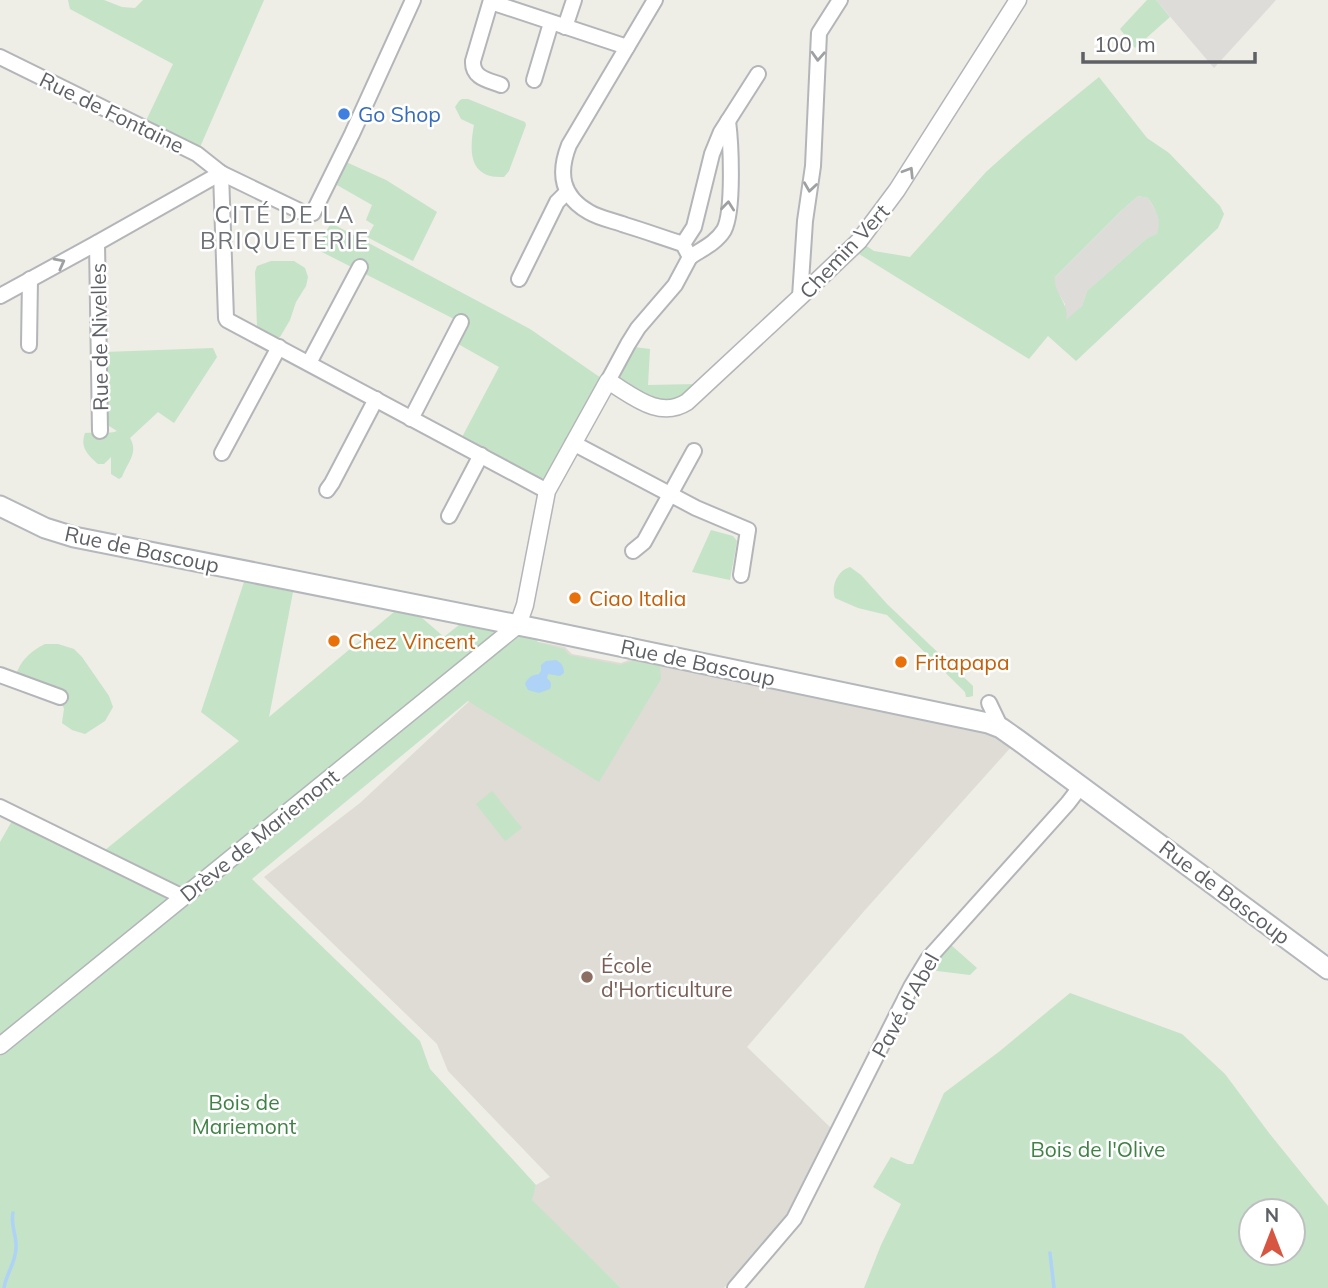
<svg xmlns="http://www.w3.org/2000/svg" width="1328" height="1288" viewBox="0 0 1328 1288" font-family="Mulish,sans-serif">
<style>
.industrial{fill:#dddcd8}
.education{fill:#dedcd4}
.green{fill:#c5e3c6;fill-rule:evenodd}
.water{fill:#aed3f6}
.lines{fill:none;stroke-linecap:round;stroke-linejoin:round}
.stream{stroke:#aed3f6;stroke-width:3.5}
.minor-casing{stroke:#b3b5b9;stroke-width:18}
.tertiary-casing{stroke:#b3b5b9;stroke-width:19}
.secondary-casing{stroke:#b4b7bb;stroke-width:23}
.minor{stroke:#fff;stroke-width:14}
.tertiary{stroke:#fff;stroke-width:16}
.secondary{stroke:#fff;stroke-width:19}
.oneway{stroke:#9ea0a2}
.shop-dot{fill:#3f7fe0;stroke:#fff;stroke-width:2.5}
.food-dot{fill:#e8710a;stroke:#fff;stroke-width:2.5}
.education-dot{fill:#8d6e63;stroke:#fff;stroke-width:2.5}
.labels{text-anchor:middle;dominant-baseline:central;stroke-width:5;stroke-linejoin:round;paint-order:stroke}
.street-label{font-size:21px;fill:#5d6064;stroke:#fff}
.shop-label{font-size:21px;fill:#366cbe;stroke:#fff;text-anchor:start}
.food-label{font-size:21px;fill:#c56008;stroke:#fff;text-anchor:start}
.education-label{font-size:21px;fill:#785e54;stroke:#fff;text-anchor:start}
.park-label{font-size:21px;fill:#3f8245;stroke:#fff}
.neighbourhood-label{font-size:23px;letter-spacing:2px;fill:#6e7276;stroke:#fff}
</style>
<rect width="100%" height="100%" fill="#eeede6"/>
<g class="industrial">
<polygon points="1156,0 1276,0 1214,68"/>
<polygon points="1138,196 1148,198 1157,213 1160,226 1157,235 1146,239 1087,291 1082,306 1065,322 1065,304 1054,286 1055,277 1121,211"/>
</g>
<polygon class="education" points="534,641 565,647 572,654 621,663 634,658 952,723 994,736 1012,746 865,910 747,1047 831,1128 822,1152 799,1195 780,1224 724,1288 621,1288 531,1200 536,1185 550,1177 448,1071 437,1044 264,877 360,803"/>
<g class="green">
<polygon points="68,0 104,0 122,7 135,8 143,0 264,0 197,154 143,127 173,64 70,9"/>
<polygon points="1147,0 1156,0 1170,17 1135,48 1120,29"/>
<path d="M1099 77 1147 138 1169 153 1220 206 1224 214 1218 228 1076 361 1048 336 1029 359 851 249 859 241 874 251 910 257 986 172 1024 138ZM1138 196 1148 198C1156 210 1162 220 1157 234L1146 239 1087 291 1082 306 1066 320C1070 303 1053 293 1055 277L1121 211Z"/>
<path d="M462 99H468L525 122 526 125 509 171 504 177C469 179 469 152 474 125L461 119 455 107 459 101Z"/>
<polygon points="346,162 386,180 437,212 413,261 367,237 374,225 366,220 372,205 337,185"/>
<polygon points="331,223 530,329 601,378 547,477 537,479 461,439 499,367 451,340 460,322 316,249"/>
<polygon points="271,261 294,261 305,268 308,277 306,286 296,302 290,320 280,337 277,338 259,329 257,326 255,272 257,266"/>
<polygon points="634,347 650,349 648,385 699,384 681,400 659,404 617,378"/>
<path d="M213 348 217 357 174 423 158 412 130 438C139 453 127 463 122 477L119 479 111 474V457L104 464H98C87 454 80 447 85 433 94 432 111 434 117 431L106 424 105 352Z"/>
<polygon points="711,530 733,536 737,541 730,580 692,572"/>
<path d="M850 567 861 575 887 604 973 686V696L969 697H966L965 692 887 615 858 608 835 598C831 586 837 571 850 567Z"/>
<polygon points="244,582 293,592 269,717 394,612 421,617 444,637 470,616 538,629 537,642 564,649 569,655 620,665 633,661 660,666 661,679 599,782 468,701 252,879 420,1041 430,1069 536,1185 532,1200 621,1288 0,1288 0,1056 190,900 0,1046 0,842 16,814 99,855 239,741 201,712"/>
<path d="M45 644H58L74 649 82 657 109 696 113 707 105 721 85 734 72 730 62 723 64 709 60 697 16 675C20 661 32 650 45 644Z"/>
<polygon points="492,791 522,828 505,841 476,804"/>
<polygon points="951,945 977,968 970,975 929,970"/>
<path d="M1070 993 1182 1034 1225 1074 1269 1133 1328 1206V1288H864L881 1245 901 1204 873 1187 891 1157 907 1164H913L944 1093 1000 1051ZM1293 1211V1253H1251V1211Z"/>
</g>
<path class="water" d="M556 660C562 663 564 667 564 673L560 676 548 674 547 678C551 682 552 683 550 689L539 693 528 690 525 684C528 677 532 675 539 674L541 671V665L546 661Z"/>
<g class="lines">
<g class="stream">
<polyline points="1050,1253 1054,1288"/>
<path d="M4 1288C6 1274 16 1262 16 1248 17 1236 10 1224 13 1213"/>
</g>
<g class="minor-casing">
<g id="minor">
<path d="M491 0 473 61C472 78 488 80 501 85"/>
<polyline points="491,2 627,47"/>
<polyline points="565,27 574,0"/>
<polyline points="0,57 197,154 221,173 304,213 313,213 352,134 413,0"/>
<polyline points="534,80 551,23"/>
<polyline points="221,173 226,318 227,320 547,491"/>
<polyline points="97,243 100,431"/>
<polyline points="683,244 694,227 712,154 721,132 758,74"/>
<path d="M690 257C702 249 716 243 724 230 734 211 731 144 728 121"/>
<polyline points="519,279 557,202 567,192"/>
<polyline points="0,296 97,243 221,173"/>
<polyline points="800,297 805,221 813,166 819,33 840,0"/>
<polyline points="29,345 30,279"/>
<polyline points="309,363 360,267"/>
<path d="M608 381 628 344 638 328 675 285 690 257 683 244C664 238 645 231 625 225 614 221 599 218 589 212 561 196 558 173 569 145L655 0"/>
<polyline points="411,419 461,322"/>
<polyline points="573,443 696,508 748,530 741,575"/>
<polyline points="222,453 279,347"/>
<polyline points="327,490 332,483 376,399"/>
<polyline points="449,516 481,455"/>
<polyline points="633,551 644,542 694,451"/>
<polyline points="0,675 60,697"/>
<polyline points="989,703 1001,728"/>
<polyline points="0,807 183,897"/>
<polyline points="735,1288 794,1219 911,987 928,959 1068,803 1081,786"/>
</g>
</g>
<g class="tertiary-casing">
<path id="tertiary" d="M0 1046 518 625 525 605 547 491 608 381C632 395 659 420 687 402L800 297 859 241 897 190 1018 0"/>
</g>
<g class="secondary-casing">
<polyline id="secondary" points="0,506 45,528 74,537 538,629 988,723 1001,728 1018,740 1328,969"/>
</g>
<use href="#minor" class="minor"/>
<use href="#tertiary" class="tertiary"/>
<use href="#secondary" class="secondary"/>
</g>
<defs><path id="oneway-chevron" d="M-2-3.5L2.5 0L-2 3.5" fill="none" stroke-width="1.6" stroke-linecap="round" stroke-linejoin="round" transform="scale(1.75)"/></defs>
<g class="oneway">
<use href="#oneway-chevron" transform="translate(818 56) rotate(93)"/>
<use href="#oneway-chevron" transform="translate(909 172) rotate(-58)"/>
<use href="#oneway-chevron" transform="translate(810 187) rotate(98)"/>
<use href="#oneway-chevron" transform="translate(728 206) rotate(-84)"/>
<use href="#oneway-chevron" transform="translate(60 263) rotate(-28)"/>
</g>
<circle class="shop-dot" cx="344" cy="114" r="7"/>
<g class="food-dot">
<circle cx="575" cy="598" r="7"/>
<circle cx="334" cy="641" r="7"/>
<circle cx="901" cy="662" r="7"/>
</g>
<circle class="education-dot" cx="587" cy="977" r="7"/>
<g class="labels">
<g class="street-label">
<text transform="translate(112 112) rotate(26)">Rue de Fontaine</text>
<text transform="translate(844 251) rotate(-47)">Chemin Vert</text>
<text transform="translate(99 337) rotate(-91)">Rue de Nivelles</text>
<text transform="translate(142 549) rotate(12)">Rue de Bascoup</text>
<text transform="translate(698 662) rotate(12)">Rue de Bascoup</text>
<text transform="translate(259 835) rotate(-39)">Drève de Mariemont</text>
<text transform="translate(1225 892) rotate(37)">Rue de Bascoup</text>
<text transform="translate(905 1005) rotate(-61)">Pavé d'Abel</text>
</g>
<g class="shop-label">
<text x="358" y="114">Go Shop</text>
</g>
<g class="food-label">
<text x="589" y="598">Ciao Italia</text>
<text x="348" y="641">Chez Vincent</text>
<text x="915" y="662">Fritapapa</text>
</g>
<g class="education-label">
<text x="601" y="965">École<tspan x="601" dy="24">d'Horticulture</tspan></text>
</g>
<g class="park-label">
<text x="244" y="1102">Bois de<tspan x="244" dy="24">Mariemont</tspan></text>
<text x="1098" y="1149">Bois de l'Olive</text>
</g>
<g class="neighbourhood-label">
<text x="285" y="214">CITÉ DE LA<tspan x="285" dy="26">BRIQUETERIE</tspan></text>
</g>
</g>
<g transform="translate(1272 1232)"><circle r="33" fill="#ffffff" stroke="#bebfc1" stroke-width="2"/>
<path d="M0-5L12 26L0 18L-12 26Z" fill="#d75642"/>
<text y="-10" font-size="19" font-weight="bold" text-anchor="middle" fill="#5d6064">N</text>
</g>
<path d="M1083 52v10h172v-10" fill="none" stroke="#5d6064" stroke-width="3.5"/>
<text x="1094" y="52" font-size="21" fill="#5d6064" stroke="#ffffff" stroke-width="5" paint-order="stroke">100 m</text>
</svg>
